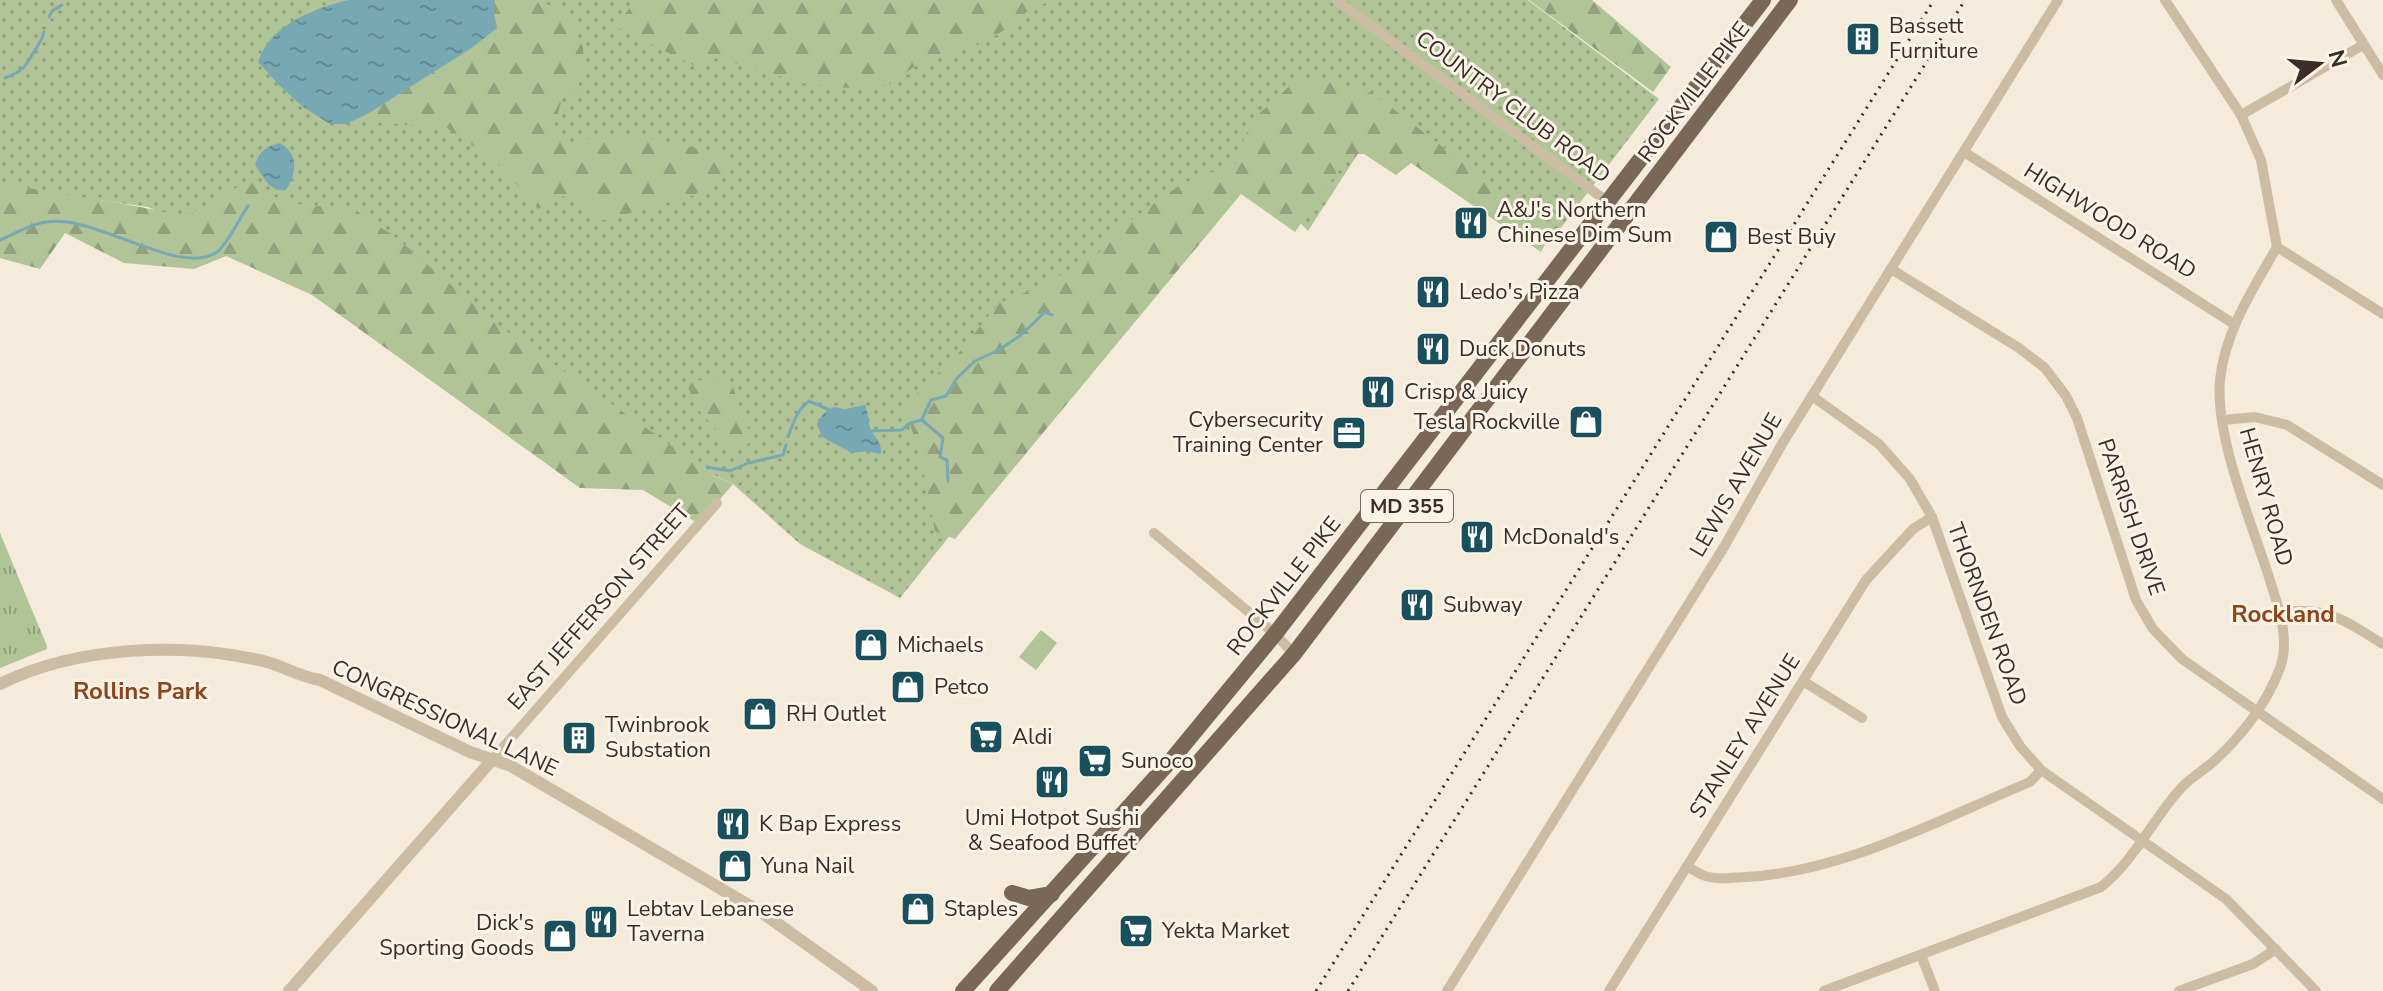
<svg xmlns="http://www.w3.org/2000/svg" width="2383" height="991" viewBox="0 0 2383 991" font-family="'Nunito Sans',sans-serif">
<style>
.grass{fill:url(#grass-dots)}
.forest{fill:url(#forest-firs)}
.park{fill:url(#park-tufts)}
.pitch{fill:#b0c498}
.water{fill:url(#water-ripples)}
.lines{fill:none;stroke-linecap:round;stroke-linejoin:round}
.stream{stroke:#76a9b4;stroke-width:3}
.minor{stroke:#cdbca4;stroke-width:10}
.tertiary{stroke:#cdbca4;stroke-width:12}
.primary{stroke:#7b6756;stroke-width:16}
.rail{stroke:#382e27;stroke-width:3;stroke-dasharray:2 6;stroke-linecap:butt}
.labels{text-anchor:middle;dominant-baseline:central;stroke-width:6;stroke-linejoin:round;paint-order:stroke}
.shield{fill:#fbf4e6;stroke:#726960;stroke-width:2}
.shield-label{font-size:20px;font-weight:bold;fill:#382e27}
.poi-label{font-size:22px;fill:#382e27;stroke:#fbf4e6;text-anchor:start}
.street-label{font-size:22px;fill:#382e27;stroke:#fbf4e6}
.neighbourhood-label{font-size:24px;font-weight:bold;fill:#8f4318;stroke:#fbf4e6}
</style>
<defs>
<pattern id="grass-dots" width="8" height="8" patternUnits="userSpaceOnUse" patternTransform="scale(2)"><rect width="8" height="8" fill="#b0c498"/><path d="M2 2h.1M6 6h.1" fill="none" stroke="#90a07c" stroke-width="1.8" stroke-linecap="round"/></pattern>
<pattern id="forest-firs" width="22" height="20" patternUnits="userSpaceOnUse" patternTransform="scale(2)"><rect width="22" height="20" fill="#b0c498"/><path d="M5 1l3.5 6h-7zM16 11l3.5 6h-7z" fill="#90a07c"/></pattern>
<pattern id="park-tufts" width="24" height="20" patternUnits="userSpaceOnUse" patternTransform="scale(2)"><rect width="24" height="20" fill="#b0c498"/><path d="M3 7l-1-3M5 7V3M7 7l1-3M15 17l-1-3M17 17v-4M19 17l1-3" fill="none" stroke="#90a07c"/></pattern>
<pattern id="water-ripples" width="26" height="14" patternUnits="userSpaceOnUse" patternTransform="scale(2)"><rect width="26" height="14" fill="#76a9b4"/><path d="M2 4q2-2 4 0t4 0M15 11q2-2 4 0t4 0" fill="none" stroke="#628a92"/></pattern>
</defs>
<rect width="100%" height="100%" fill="#f4ebda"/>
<polygon class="grass" points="0,0 1528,0 1659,99 1550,242 1409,153 1370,135 1308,231 1253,174 1146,290 900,598 800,544 733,484 148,207 0,186"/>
<g class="forest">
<path d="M495 0H540L571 18 583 48 584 68 576 93 563 95 555 125 570 145C621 123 663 143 714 152L727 160 724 172 694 195 597 222 581 200 562 196 538 209 497 162 447 128 373 122 369 113 470 49 497 29 493 9Z"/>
<polygon points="637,0 1052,0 1028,11 1001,32 974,47 918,64 891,84 860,89 806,84 716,58 695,66 614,26"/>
<polygon points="1529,0 1592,0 1671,67 1653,92"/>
<polygon points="1321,78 1374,94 1552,231 1541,252 1411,163 1396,175 1364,154 1350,154 1295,232 1241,194 955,539 935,531 920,455 904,406 957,355 999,303 1039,287 1099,253 1115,231 1183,183 1236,163 1245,136 1261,112 1293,83"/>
<path d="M248 181 286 203 354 209 398 239 495 323 715 476 733 484 699 524 643 490 580 488 312 295 226 256 194 269 124 263 65 233 40 269 0 258V182C61 196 124 201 185 217Z"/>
<polygon points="709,377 731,382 753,441 735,451 697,408 687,385"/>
</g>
<polygon class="park" points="0,533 47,646 47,649 0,668"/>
<polygon class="pitch" points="1041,630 1057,643 1036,670 1019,657"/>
<g class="water">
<path d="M349 0H495L493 9 497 28 470 49 369 113 346 124H330L303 107 280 86 258 62C270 25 314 8 349 0Z"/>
<path d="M280 143C299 154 297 173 286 190 270 193 263 176 255 165 259 151 267 146 280 143Z"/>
<path d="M865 405C868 412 868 416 869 424 872 437 882 438 881 454L867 451 852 453 822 437 817 424 824 413 834 407 845 409Z"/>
</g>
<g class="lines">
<g class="stream">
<polyline points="49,17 52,11 62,5"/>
<path d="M5 78C26 69 24 68 35 50 40 42 42 41 44 32"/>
<path d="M0 240C14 234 31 224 46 222 96 214 180 278 217 252 227 245 240 217 248 206"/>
<polyline points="922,419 931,400 946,396 957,378 975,361 999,350 1021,335 1045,312 1052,315"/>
<polyline points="870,431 902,430 910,423 922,420 943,438 940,457 947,460 948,481"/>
<path d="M788 437C793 423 797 410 809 401L832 411"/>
<polyline points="707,467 730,471 748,463 783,455 786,445"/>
</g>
<g class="minor">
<polyline points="1336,0 1628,217"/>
<polyline points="2165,0 2241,115 2261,160 2277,247 2383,314"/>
<polyline points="2336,0 2383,75"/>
<polyline points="2241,115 2363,45"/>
<polyline points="1964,152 2234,324"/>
<polyline points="1891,269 2019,348 2045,368 2066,396 2077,418 2136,600 2153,629 2182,659 2383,799"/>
<polyline points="1812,396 1879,444 1910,479 1932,517 2002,717 2020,746 2041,770 2226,899 2316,991"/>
<polyline points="2223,420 2255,417 2287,425 2383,485"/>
<polyline points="1154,533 1275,634 1294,654"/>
<path d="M2280 612C2329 607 2342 619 2383 644"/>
<polyline points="1803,681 1862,718"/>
<polyline points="492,760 717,503"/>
<path d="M1687 866C1694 870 1701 876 1709 877 1720 880 1734 877 1746 877 1844 872 1940 819 2030 782L2041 770"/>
<polyline points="1921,955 1935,991"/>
<polyline points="1447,991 1724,547 1782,444 2058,0"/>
<polyline points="1609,991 1866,580 1913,529 1932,517"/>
<path d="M1824 991 2101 887C2135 860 2152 820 2181 788 2190 778 2203 771 2214 761 2241 737 2267 703 2280 668 2291 637 2277 604 2268 574 2250 519 2215 436 2220 380 2225 331 2253 289 2277 247"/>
<polyline points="2179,991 2253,964 2276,949"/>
</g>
<g class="tertiary">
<path d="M0 684C77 646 184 641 267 662 285 667 301 677 320 680L470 752 511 766 764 914 872 991"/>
<polyline points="289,991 492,760"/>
</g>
<g class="primary">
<polyline points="1012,893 1029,898 1052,894"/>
<polyline points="963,991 1173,758 1275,634 1763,0"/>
<polyline points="997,991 1294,654 1790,0"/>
</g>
<g class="rail">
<polyline points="1316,991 1934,0"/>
<polyline points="1348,991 1965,0"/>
</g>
</g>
<defs>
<g id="building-square" transform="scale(1.8)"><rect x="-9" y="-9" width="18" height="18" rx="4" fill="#18505d" stroke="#fbf4e6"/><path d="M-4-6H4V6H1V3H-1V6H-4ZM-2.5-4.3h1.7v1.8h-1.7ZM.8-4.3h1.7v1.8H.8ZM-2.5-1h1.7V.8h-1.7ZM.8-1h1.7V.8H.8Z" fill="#fff"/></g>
<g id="restaurant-square" transform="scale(1.8)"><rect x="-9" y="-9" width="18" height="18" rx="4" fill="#18505d" stroke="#fbf4e6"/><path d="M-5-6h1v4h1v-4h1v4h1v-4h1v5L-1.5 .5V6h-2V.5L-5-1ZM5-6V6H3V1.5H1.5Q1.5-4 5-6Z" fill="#fff"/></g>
<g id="shop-square" transform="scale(1.8)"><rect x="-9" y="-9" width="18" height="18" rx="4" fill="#18505d" stroke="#fbf4e6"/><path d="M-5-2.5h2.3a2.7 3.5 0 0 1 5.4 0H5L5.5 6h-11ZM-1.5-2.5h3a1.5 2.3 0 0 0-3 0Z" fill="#fff"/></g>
<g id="office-square" transform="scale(1.8)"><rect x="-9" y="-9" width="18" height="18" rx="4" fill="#18505d" stroke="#fbf4e6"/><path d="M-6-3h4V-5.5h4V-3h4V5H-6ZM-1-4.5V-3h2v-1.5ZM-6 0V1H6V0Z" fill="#fff"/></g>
<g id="supermarket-square" transform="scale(1.8)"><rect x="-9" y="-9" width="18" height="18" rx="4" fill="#18505d" stroke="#fbf4e6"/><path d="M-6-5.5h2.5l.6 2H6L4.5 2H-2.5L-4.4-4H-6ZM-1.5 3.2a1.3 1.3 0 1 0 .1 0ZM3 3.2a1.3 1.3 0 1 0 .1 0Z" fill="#fff"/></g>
</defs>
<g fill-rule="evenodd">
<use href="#building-square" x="1863" y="39"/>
<use href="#restaurant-square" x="1471" y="223"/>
<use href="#shop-square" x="1721" y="237"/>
<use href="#restaurant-square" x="1433" y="292"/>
<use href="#restaurant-square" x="1433" y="349"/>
<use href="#restaurant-square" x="1378" y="392"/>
<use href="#shop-square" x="1586" y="422"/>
<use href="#office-square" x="1349" y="433"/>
<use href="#restaurant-square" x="1477" y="537"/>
<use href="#restaurant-square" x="1417" y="605"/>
<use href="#shop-square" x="871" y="645"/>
<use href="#shop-square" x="908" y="687"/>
<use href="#shop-square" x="760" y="714"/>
<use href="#supermarket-square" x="986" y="737"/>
<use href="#building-square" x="579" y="738"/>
<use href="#supermarket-square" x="1095" y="761"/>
<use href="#restaurant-square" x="1052" y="782"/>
<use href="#restaurant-square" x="733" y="824"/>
<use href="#shop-square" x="735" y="866"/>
<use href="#shop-square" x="918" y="909"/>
<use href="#restaurant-square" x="601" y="922"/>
<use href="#supermarket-square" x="1136" y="931"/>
<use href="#shop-square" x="560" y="936"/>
</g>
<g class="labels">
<rect class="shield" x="1361" y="490" width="92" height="32" rx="6"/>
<g class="shield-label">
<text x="1407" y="506">MD 355</text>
</g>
<g class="poi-label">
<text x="1889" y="26">Bassett<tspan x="1889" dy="25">Furniture</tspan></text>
<text x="1497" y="210">A&amp;J's Northern<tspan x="1497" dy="25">Chinese Dim Sum</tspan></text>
<text x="1747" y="237">Best Buy</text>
<text x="1459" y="292">Ledo's Pizza</text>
<text x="1459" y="349">Duck Donuts</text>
<text x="1404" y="392">Crisp &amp; Juicy</text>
<text x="1323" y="420" text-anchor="end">Cybersecurity<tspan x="1323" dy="25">Training Center</tspan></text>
<text x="1560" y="422" text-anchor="end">Tesla Rockville</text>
<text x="1503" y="537">McDonald's</text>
<text x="1443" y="605">Subway</text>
<text x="897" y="645">Michaels</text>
<text x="934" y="687">Petco</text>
<text x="786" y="714">RH Outlet</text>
<text x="605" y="725">Twinbrook<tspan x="605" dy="25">Substation</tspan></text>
<text x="1012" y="737">Aldi</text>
<text x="1121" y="761">Sunoco</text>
<text x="1052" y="818" text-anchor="middle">Umi Hotpot Sushi<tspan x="1052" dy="25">&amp; Seafood Buffet</tspan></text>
<text x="759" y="824">K Bap Express</text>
<text x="761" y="866">Yuna Nail</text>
<text x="627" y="909">Lebtav Lebanese<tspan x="627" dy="25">Taverna</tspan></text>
<text x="944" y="909">Staples</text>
<text x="534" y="923" text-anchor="end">Dick's<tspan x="534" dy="25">Sporting Goods</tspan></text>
<text x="1162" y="931">Yekta Market</text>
</g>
<g class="street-label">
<text transform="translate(1694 92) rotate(-53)">ROCKVILLE PIKE</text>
<text transform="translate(1513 107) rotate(37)">COUNTRY CLUB ROAD</text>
<text transform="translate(2110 221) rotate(32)">HIGHWOOD ROAD</text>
<text transform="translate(1736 485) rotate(-60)">LEWIS AVENUE</text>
<text transform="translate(2266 497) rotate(74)">HENRY ROAD</text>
<text transform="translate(2131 517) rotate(71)">PARRISH DRIVE</text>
<text transform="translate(1284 586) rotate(-52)">ROCKVILLE PIKE</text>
<text transform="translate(599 607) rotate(-49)">EAST JEFFERSON STREET</text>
<text transform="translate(1987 614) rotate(70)">THORNDEN ROAD</text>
<text transform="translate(445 718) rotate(25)">CONGRESSIONAL LANE</text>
<text transform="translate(1745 736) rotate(-58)">STANLEY AVENUE</text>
</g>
<g class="neighbourhood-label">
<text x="2283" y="614">Rockland</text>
<text x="140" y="691">Rollins Park</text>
</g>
</g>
<g transform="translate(2319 64) rotate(74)" stroke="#fbf4e6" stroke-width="6" paint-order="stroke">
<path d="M0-6L14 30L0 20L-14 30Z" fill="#382e27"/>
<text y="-12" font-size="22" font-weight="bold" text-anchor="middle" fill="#382e27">N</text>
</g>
</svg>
